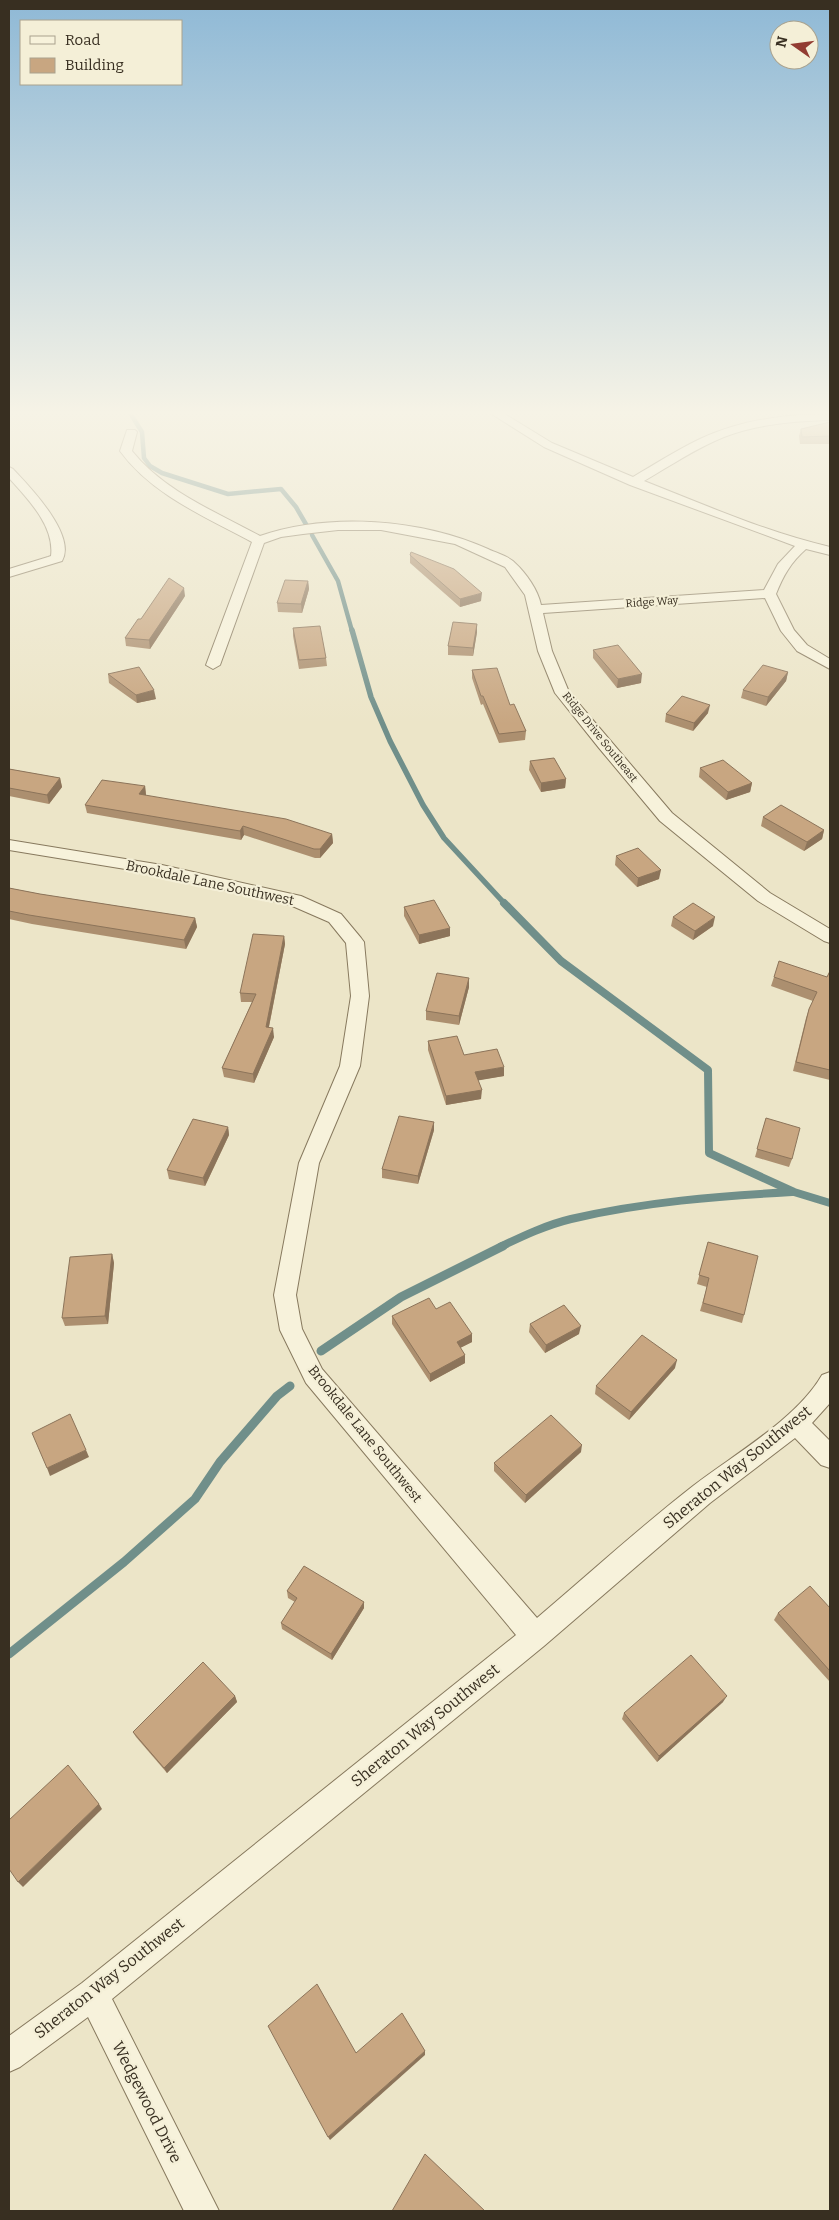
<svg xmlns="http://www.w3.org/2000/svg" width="839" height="2220" viewBox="0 0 839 2220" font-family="Bitter,serif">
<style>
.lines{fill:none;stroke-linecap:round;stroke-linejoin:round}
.stream-far3{stroke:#708f8a;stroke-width:4.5}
.stream-far2{stroke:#708f8a;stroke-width:5.5}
.stream-far1{stroke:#708f8a;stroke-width:8}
.stream{stroke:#708f8a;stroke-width:9}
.minor-casing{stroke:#87795e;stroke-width:2}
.minor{fill:#f7f2db;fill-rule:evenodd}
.wall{fill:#ac8f6f}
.shaded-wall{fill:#8c745a}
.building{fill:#c8a681;stroke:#8c745a}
.labels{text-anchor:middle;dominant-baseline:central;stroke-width:4.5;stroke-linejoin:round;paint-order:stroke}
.far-street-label{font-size:11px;fill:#382f21;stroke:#f4efd7}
.street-label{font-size:14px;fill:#382f21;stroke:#f4efd7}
.near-street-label{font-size:16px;fill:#382f21;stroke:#f4efd7}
</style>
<rect width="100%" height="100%" fill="#ece5c8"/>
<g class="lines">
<g class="stream-far3">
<polyline points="130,413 142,432 144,458 150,466 162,473 228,494 281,489 296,507 307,526"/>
<polyline points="312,535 338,581 352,631"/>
</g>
<polyline class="stream-far2" points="352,630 371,697 390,741 423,805 444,838 505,904"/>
<g class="stream-far1">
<polyline points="504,903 561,961 708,1070 709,1153 794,1192 830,1203"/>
<path d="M500 1247C523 1236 546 1225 571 1219 643 1202 719 1196 792 1192"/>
</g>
<g class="stream">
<polyline points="321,1351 401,1297 503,1246"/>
<polyline points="9,1654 124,1562 195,1499 220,1462 277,1396 290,1386"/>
</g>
<g class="minor-casing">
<g id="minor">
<path d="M490 413H503L552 443 633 477C655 464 677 450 700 439 740 420 786 414 830 414V420C794 421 758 424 724 437 696 448 670 466 644 481 705 505 766 532 830 547V555L806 549C791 562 783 576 776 594L794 630 807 645 830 659V669L797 651 781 631 765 598 543 613 552 651 569 692 672 813 770 893 830 929V943L824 941 758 901 660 821 599 748 555 693 538 651 525 595 505 567 455 544 381 530H338L303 534 281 537 264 543 220 665 213 669 206 665 252 542C206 517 152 495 120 451L127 430H135L137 432 132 451C164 491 216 512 260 536 330 512 421 519 488 549 496 553 509 556 515 563 526 573 538 590 541 605L764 590 778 564 795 546 630 485 544 447Z"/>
<path d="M9 467 13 469C29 486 77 535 62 561L9 577V569L48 557 51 556C55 526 27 498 9 478Z"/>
<path d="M9 840 162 865 301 896 341 914 361 938 364 942 369 996 360 1066 319 1163 296 1295 302 1329 322 1369 537 1618C589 1574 639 1528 693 1486 733 1455 797 1419 822 1375L830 1372V1403L812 1423 830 1441V1468L821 1465 795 1438 710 1503 544 1646 112 1999 219 2211H184L88 2017 20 2067 9 2072V2036L82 1983 516 1635 306 1383 280 1330 274 1295 299 1163 340 1066 351 996 346 943 329 922 290 905 162 875 9 850Z"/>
</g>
</g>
<use href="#minor" class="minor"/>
</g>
<g class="wall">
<polygon points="830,422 830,444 800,444 799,436 801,429"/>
<polygon points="410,555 481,601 460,607 410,563"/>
<polygon points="308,581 309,589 302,613 278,612 277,603"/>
<polygon points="185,596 150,649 126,646 125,638 141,619"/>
<polygon points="477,624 477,632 473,656 448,655 448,646"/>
<polygon points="293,628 326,658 327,666 299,669 293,636"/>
<polygon points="593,650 641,683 617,688 593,658"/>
<polygon points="472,670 510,705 526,731 525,740 499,743 483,704 481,705 472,678"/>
<polygon points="788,672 786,681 766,706 741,698 743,690"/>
<polygon points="108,674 156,699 137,703 109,683"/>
<polygon points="708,713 693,731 665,722 666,714"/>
<polygon points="530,761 566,779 565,788 541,792 529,770"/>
<polygon points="700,768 752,783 750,792 726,800 699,777"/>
<polygon points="9,769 60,778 62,787 49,804 9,796"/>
<polygon points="145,786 146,796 332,834 333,843 320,858 315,858 244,835 241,840 87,813 85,805"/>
<polygon points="763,817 824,830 822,839 804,851 761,826"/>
<polygon points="616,856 659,879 637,887 615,865"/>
<polygon points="9,888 40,894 195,918 197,927 186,949 32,924 9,919"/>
<polygon points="404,907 450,936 419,944 404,916"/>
<polygon points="673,917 713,926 693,940 671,926"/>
<polygon points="284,936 285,944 269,1027 274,1037 254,1083 224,1077 222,1068 252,1002 241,1002 240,993"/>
<polygon points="830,971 830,1080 793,1071 806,1018 809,1009 813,1001 771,986 774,977 827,977"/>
<polygon points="469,978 469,987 459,1025 426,1020 426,1011"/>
<polygon points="428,1041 464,1055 504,1076 478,1080 481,1099 446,1105 428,1050"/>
<polygon points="766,1118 792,1159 789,1167 755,1157"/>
<polygon points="434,1122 434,1130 418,1184 382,1178 382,1169"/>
<polygon points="228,1127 229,1135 205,1186 169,1179 167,1170"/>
<polygon points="708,1242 744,1315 742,1323 700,1311 707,1287 697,1284"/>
<polygon points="112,1254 114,1263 108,1324 65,1326 62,1318"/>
<polygon points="436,1309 472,1334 472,1342 460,1348 465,1355 465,1363 430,1382 392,1324 392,1316"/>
<polygon points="530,1324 579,1334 545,1353 529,1332"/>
<polygon points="675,1368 629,1420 595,1394 596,1386"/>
<polygon points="581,1452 525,1503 494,1471 494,1463"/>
<polygon points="287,1591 364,1602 364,1608 332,1660 282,1629 281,1623 295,1602 288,1598"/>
<polygon points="830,1608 830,1682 774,1620 778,1613"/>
<polygon points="235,1696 237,1702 167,1773 136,1737 133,1732"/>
<polygon points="723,1702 657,1762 622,1719 624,1713"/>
</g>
<g class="shaded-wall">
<polygon points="308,581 309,589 302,613 301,604"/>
<polygon points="184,588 185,596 150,649 149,640"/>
<polygon points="482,593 481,601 460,607 460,599"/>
<polygon points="477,624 477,632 473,656 473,648"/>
<polygon points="788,672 786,681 766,706 768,697"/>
<polygon points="642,674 641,683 617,688 618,679"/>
<polygon points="154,690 156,699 137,703 136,695"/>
<polygon points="710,705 708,713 693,731 694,723"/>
<polygon points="60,778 62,787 49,804 47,795"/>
<polygon points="566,779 565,788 541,792 541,783"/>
<polygon points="752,783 750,792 726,800 728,792"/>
<polygon points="145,786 146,795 141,803 139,794"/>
<polygon points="243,826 244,835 241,840 240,831"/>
<polygon points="824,830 822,839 804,851 807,842"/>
<polygon points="332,834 333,843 320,858 320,849"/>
<polygon points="661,870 659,879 637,887 638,878"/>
<polygon points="715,917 713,926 693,940 695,931"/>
<polygon points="195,918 197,927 186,949 184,940"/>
<polygon points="450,928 450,936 419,944 419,935"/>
<polygon points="284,936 285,944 267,1036 266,1027"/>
<polygon points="469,978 469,987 459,1025 459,1016"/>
<polygon points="273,1028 274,1037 254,1083 253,1074"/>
<polygon points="504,1067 504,1076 475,1081 475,1072"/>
<polygon points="482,1090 481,1099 446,1105 446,1096"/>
<polygon points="434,1122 434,1130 418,1184 418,1176"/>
<polygon points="228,1127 229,1135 205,1186 203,1178"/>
<polygon points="112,1254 114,1263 108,1324 105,1316"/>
<polygon points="581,1326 579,1334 545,1353 546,1345"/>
<polygon points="472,1334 472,1342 456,1350 457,1342"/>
<polygon points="465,1355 465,1363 430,1382 430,1374"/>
<polygon points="677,1360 675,1368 629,1420 631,1412"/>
<polygon points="582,1445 581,1452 525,1503 526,1495"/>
<polygon points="86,1450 89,1457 50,1476 47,1468"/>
<polygon points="364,1602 364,1608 332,1660 331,1654"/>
<polygon points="235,1696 237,1702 167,1773 164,1768"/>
<polygon points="727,1696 723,1702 657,1762 659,1756"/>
<polygon points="99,1804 102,1809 23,1887 18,1882"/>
<polygon points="425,2051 425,2055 330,2140 328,2137"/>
</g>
<g class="building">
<polygon points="830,422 830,436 802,437 801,429"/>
<polygon points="411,552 454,569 482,593 460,599 410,555"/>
<polygon points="169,578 184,588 149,640 125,638 138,619 141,619"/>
<polygon points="285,580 308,581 301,604 277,603"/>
<polygon points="453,622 477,624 473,648 448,646"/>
<polygon points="320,626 326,658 299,660 293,628"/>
<polygon points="618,645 642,674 618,679 593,650"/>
<polygon points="763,665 788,672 768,697 743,690"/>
<polygon points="139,667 154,690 136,695 108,674"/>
<polygon points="497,668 510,705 514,704 526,731 499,734 483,696 481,696 472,670"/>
<polygon points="682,696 710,705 694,723 666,714"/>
<polygon points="554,758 566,779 541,783 530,761"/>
<polygon points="723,760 752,783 728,792 700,768"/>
<polygon points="9,769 60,778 47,795 9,788"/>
<polygon points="102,780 145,786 139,794 286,819 332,834 320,849 314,849 243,826 240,831 85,805"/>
<polygon points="781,805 824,830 807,842 763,817"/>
<polygon points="638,848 661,870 638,878 616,856"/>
<polygon points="9,888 40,894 195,918 184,940 29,915 9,911"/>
<polygon points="434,900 450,928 419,935 404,907"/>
<polygon points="693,903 715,917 695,931 673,917"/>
<polygon points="253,934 284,936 266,1027 273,1028 253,1074 222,1068 256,994 240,993"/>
<polygon points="779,961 827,977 830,971 830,1070 796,1062 809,1009 817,992 774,977"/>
<polygon points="437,973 469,978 459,1016 426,1011"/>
<polygon points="457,1036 464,1055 497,1049 504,1067 475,1072 482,1090 446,1096 428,1041"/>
<polygon points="399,1116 434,1122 418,1176 382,1169"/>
<polygon points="766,1118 800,1128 792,1159 757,1149"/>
<polygon points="193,1119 228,1127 203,1178 167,1170"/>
<polygon points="708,1242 758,1256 744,1315 703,1303 709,1278 699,1275"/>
<polygon points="112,1254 105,1316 62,1318 70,1257"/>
<polygon points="429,1298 436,1309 450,1302 472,1334 457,1342 465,1355 430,1374 392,1316"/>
<polygon points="564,1305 581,1326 546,1345 530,1324"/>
<polygon points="642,1335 677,1360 631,1412 596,1386"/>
<polygon points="70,1414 86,1450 47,1468 32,1433"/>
<polygon points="551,1415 582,1445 526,1495 494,1463"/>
<polygon points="304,1566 364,1602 331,1654 281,1623 297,1598 287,1591"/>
<polygon points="810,1586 830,1608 830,1671 778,1613"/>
<polygon points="691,1655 727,1696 659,1756 624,1713"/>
<polygon points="203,1662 235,1696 164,1768 133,1732"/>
<polygon points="68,1765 99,1804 18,1882 9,1869 9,1820"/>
<polygon points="317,1984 356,2053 402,2013 425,2051 328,2137 268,2026"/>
<polygon points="425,2154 485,2211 392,2211"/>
</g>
<linearGradient id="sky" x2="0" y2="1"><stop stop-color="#8fb9d6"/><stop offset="0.57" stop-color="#f6f3e6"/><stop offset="1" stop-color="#f6f3e6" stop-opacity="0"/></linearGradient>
<rect width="839" height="724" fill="url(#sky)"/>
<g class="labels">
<g class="far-street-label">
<text transform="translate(652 602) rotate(-4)">Ridge Way</text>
<text transform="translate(600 737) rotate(51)">Ridge Drive Southeast</text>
</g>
<g class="street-label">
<text transform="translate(210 883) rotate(12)">Brookdale Lane Southwest</text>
<text transform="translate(365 1434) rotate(51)">Brookdale Lane Southwest</text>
</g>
<g class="near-street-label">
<text transform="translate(737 1467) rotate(-39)">Sheraton Way Southwest</text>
<text transform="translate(425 1725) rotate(-39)">Sheraton Way Southwest</text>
<text transform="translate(109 1978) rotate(-38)">Sheraton Way Southwest</text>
<text transform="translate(147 2102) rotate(63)">Wedgewood Drive</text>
</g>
</g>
<rect width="839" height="2220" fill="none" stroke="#382f21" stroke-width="20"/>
<rect x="20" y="20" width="162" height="65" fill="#f4efd7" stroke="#a9a28e"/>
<rect x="30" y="36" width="25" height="8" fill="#f7f2db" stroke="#a9a28e"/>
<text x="65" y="45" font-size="15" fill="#382f21">Road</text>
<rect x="30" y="58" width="25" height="15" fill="#c8a681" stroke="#a9a28e"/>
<text x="65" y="70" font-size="15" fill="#382f21">Building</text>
<g transform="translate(794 45) rotate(284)"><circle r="24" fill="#f4efd7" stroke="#a9a28e"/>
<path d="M0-4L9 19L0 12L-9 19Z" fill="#923c32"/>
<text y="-8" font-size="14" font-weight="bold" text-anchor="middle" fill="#382f21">N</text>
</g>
</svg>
